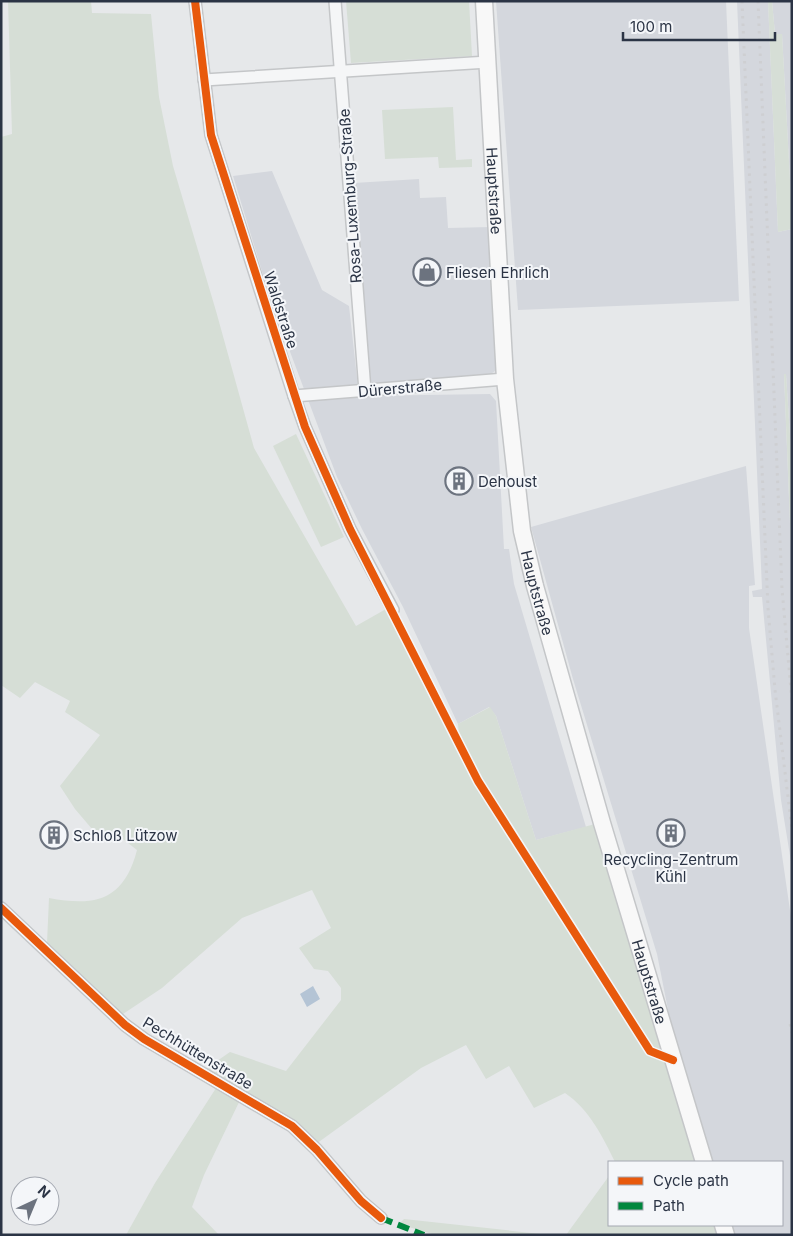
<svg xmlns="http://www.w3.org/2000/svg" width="793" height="1236" viewBox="0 0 793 1236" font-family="Inter,sans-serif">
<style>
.built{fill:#d4d7dd}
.green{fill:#d6ded6}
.water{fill:#b4c4d5}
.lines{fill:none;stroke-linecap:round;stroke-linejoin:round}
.minor-casing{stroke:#c4c6c8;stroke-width:14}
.secondary-casing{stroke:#c4c6c8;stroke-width:19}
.minor{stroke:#f5f6f7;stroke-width:11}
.secondary{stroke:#f8f8f8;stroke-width:16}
.rail{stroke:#cecfd2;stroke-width:3;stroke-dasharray:2.5 5;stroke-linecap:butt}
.quiet{stroke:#00873e;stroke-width:6;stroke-dasharray:12 6;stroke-linecap:butt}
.cycleway-casing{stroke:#f4f6f9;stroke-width:11}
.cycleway{stroke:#e8590c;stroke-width:8}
.labels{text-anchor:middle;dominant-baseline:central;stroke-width:4;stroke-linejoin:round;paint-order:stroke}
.street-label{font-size:15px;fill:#2b3445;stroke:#f4f6f9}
.poi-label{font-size:15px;fill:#2b3445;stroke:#f4f6f9;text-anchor:start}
</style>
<rect width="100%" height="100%" fill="#e6e8ea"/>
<g class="built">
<polygon points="496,1 726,1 739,301 518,310"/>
<polygon points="737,1 768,1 778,232 792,229 792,465 786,375 784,374 792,573 792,868 781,800 762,597 753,597 752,591 762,589"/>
<polygon points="772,1 792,1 792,216 782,34 775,34"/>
<polygon points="272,171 322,290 349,306 359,396 490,394 496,401 504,549 509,549 514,584 586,827 536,840 496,716 489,707 458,724 403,607 362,529 337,477 271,301 233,176"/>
<polygon points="419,179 420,198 446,197 448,228 491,227 500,362 495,371 488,376 369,385 354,183"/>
<polygon points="746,466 755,585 749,586 749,628 792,924 792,1235 731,1235 728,1225 782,1225 782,1162 709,1162 677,1055 657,954 573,679 531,527"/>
</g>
<g class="green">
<path d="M8 1H91L92 13 151 14 159 97 173 166 216 311 254 448 356 626 386 609 452 739 459 734 458 724 490 707 496 716 536 840 595 824 698 1162H615C603 1137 589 1109 565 1093L534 1108 509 1066 486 1079 466 1045 421 1068 316 1144 204 1070 230 1052 286 1071 341 1000V988L328 971 314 969 299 948 331 928 312 890 242 918 162 988 120 1016 47 943 49 898C96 907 124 900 137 850L119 836H98L75 809 60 786 100 735 65 712 70 701 35 682 20 698 1 685V137L12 134Z"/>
<polygon points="346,1 469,1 472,56 351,63"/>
<polygon points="768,1 772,1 775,34 782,34 792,216 792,229 778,232"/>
<polygon points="453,107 456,160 472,159 472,167 439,168 438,157 385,159 382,110"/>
<polygon points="784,374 786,374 792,465 792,573"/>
<polygon points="296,434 344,537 321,547 273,446"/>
<polygon points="218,1085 241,1098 204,1175 192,1207 219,1235 126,1235 155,1183"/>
<polygon points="609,1176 609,1225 717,1225 720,1235 566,1235"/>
<polygon points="404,1219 550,1235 435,1235 399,1224"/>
</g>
<polygon class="water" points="313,986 320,999 307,1007 300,994"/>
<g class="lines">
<g class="minor-casing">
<g id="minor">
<polyline points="195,1 211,135 294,396 305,427 350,529 393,610"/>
<polyline points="335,1 365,391"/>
<polyline points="204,80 488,62"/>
<polyline points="294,396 505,379"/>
<polyline points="1,908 125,1025 144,1039 292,1126 317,1150 361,1201 381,1218"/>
</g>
</g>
<g class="secondary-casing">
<g id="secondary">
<path id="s1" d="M484 1 505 379 522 531 535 586 602 823 704 1162"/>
<polyline points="723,1225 726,1235"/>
</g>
</g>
<use href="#minor" class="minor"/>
<use href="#secondary" class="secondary"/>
<g class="rail">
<polyline points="742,1 768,608 775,690 792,830"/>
<polyline points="758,1 782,589 792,702"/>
<polyline points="790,1024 792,1033"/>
</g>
<polyline class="quiet" points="381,1218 424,1235"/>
<g class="cycleway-casing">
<g id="cycleway">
<polyline points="195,1 211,135 305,427 350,529 478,781 650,1051 673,1060"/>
<polyline points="1,908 125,1025 144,1039 292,1126 317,1150 361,1201 381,1218"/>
</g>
</g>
<use href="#cycleway" class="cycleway"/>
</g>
<defs>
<g id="shop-ring" transform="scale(1.4375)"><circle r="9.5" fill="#f4f6f9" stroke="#6c737f" stroke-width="1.5"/><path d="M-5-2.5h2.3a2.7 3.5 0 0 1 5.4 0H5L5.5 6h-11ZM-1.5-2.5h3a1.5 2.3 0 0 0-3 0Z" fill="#6c737f"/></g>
<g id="building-ring" transform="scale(1.4375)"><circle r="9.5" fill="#f4f6f9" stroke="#6c737f" stroke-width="1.5"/><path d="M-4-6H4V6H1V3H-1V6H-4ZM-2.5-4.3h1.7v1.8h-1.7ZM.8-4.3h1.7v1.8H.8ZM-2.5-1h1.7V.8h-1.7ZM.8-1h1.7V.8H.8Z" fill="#6c737f"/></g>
</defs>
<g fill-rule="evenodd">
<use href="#shop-ring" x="427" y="272"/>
<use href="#building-ring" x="459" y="481"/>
<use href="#building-ring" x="671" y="833"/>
<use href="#building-ring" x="54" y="835"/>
</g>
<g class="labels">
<g class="street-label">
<text stroke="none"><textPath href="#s1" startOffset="190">Hauptstraße</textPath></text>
<text transform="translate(350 196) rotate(-94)">Rosa-Luxemburg-Straße</text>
<text transform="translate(281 310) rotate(72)">Waldstraße</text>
<text transform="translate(400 388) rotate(-5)">Dürerstraße</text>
<text stroke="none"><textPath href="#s1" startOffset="595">Hauptstraße</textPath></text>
<text stroke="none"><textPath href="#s1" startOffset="1000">Hauptstraße</textPath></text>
<text transform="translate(198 1053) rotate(31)">Pechhüttenstraße</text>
</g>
<g class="poi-label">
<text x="446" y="272">Fliesen Ehrlich</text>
<text x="478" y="481">Dehoust</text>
<text x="73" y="835">Schloß Lützow</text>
<text x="671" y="859" text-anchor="middle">Recycling-Zentrum<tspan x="671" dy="17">Kühl</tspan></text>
</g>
</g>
<rect width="793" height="1236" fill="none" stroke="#2b3445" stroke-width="5"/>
<rect x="608" y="1161" width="175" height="65" fill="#f4f6f9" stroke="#a4a8b1"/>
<rect x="618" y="1177" width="25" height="8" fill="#e8590c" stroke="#a4a8b1"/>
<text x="653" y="1186" font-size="15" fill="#2b3445">Cycle path</text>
<rect x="618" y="1202" width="25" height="8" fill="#00873e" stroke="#a4a8b1"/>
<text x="653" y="1211" font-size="15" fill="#2b3445">Path</text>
<g transform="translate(35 1201) rotate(44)"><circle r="24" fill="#f4f6f9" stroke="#a4a8b1"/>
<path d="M0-4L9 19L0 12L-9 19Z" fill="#6c737f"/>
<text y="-8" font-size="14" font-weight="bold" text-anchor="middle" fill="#2b3445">N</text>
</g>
<path d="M623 32v8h152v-8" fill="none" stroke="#2b3445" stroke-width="2.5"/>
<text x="630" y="32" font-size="15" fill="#2b3445" stroke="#f4f6f9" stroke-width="4" paint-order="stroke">100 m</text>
</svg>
